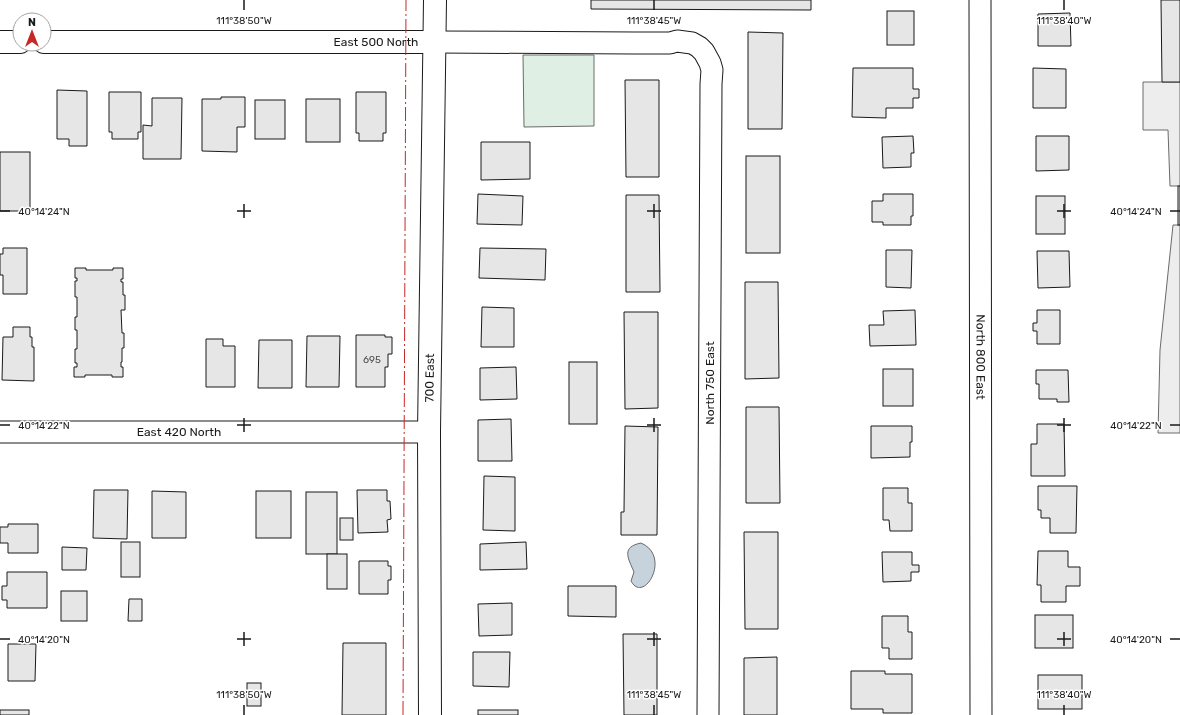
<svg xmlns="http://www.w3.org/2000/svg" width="1180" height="715" viewBox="0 0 1180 715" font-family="Rubik,sans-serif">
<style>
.green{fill:#e0efe3;stroke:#6a6a6a}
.parking{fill:#ededed;stroke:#6a6a6a}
.water{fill:#c6d2dc;stroke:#6a6a6a}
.building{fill:#e6e6e6;stroke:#1a1a1a}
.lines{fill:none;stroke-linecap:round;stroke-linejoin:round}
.street-casing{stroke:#1a1a1a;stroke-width:23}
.secondary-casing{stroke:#1a1a1a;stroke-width:24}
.street{stroke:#fff;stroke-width:21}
.secondary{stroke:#fff;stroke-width:22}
.power{stroke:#c62828;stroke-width:1;stroke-dasharray:14 3 2 3;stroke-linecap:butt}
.ticks{fill:none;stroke:#1a1a1a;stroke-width:1.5}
.labels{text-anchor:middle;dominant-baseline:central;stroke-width:3;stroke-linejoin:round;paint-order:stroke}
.number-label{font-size:10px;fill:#4d4d4d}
.street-label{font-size:12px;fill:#1a1a1a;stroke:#fff}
.ticks-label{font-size:10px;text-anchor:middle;fill:#1a1a1a;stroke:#fff;stroke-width:3;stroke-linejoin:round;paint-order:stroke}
</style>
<rect width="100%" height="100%" fill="#fff"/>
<polygon class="green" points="523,55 594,55 594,126 524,127"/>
<g class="parking">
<polygon points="1143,82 1180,82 1180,186 1170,186 1168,130 1143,130"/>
<polygon points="1173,225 1180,225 1180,433 1158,433 1160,350"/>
</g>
<path class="water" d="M641 543C672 556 644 605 631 581L634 572C628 558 621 547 641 543Z"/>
<g class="building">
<polygon points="591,0 811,0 811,10 591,9"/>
<polygon points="1161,0 1180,0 1180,82 1162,82"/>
<rect x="887" y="11" width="27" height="34"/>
<polygon points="1070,13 1071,46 1038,46 1038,14"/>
<polygon points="748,32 783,33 782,129 748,129"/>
<polygon points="853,68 913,68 913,89 919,89 919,98 913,98 913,108 886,108 886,118 852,117"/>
<polygon points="1033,68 1066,69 1066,108 1033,108"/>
<polygon points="625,80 659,80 659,177 626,177"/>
<polygon points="57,90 87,91 87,146 69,146 69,139 57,139"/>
<polygon points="109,92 141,92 141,132 138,132 138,139 112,139 112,132 109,132"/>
<polygon points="356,92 386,92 386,133 383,133 383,141 359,141 359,133 356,133"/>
<polygon points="221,97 245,97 245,127 237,127 237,152 202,151 202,99 221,99"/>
<polygon points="152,98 182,98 181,159 143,159 143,125 152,126"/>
<rect x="306" y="99" width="34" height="43"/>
<rect x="255" y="100" width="30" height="39"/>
<polygon points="913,136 914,153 911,153 911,167 883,168 882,137"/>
<polygon points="1036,136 1069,136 1069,170 1036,171"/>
<polygon points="481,142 530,142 530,179 481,180"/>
<rect x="0" y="152" width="30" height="59"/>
<rect x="746" y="156" width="34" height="97"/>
<rect x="1178" y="186" width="2" height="39"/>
<polygon points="478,194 523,196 522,225 477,224"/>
<polygon points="883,194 913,194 913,216 911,216 911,225 883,225 883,222 872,222 872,201 883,201"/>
<polygon points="626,195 659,195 660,292 626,292"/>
<rect x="1036" y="196" width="29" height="38"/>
<polygon points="3,248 27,248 27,294 3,294 3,275 0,275 0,254 3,254"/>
<polygon points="480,248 546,249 545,280 479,278"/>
<polygon points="886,250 912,250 911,288 886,287"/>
<polygon points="1037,251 1069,251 1070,287 1038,288"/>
<polygon points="75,268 86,268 86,270 113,270 113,268 123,268 123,279 121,279 121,282 123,282 123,295 125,295 125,310 121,310 122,333 124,333 124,348 122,348 122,362 121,362 121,367 123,367 123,377 112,377 112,375 85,375 85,377 74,377 74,367 77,367 77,363 75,363 75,349 77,349 77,330 75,330 75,317 77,317 77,297 75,297 75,281 77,281 77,278 75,278"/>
<polygon points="745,282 778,282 779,378 745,379"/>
<polygon points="482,307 514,308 514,347 481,347"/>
<polygon points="915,310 916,345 870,346 869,325 884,325 883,311"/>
<polygon points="1037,310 1060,310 1060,344 1037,344 1037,331 1033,331 1033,323 1037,323"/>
<polygon points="624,312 658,312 658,408 625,409"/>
<polygon points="13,327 30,327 30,337 32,337 32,347 34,347 34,381 2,380 3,337 13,337"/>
<polygon points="356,335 385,335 385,337 392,337 392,354 388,354 388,367 385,367 385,387 356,387"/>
<polygon points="307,336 340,336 339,387 306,387"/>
<polygon points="206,339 223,339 223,346 235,346 235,387 206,387"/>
<polygon points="259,340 292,340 292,388 258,388"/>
<rect x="569" y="362" width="28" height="62"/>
<polygon points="516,367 517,399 480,400 480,368"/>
<rect x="883" y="369" width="30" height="37"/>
<polygon points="1036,370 1068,370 1069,402 1057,402 1057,399 1039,399 1039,384 1036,384"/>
<polygon points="746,407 779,407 780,503 746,503"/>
<polygon points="511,419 512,461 478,461 478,420"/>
<polygon points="1037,424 1064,424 1065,476 1031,476 1031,444 1037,444"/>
<polygon points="625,426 658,427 657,535 621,535 621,512 624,512"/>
<polygon points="871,426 912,426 912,442 910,442 910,457 871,458"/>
<polygon points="484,476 515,477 515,531 483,530"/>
<polygon points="1038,486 1077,486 1076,533 1050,533 1050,518 1041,518 1041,510 1038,510"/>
<polygon points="883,488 908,488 908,503 912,503 912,531 890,531 889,520 883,520"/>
<polygon points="94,490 128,490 127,539 93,538"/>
<polygon points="357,490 387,490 387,501 390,501 391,519 387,520 388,532 358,533"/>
<polygon points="152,491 186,492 186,538 152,538"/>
<rect x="256" y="491" width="35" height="47"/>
<rect x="306" y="492" width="31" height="62"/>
<rect x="340" y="518" width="13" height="22"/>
<polygon points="8,524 38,524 38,553 8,553 8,543 0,543 0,527 8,527"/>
<polygon points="744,532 778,532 778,629 745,629"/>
<rect x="121" y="542" width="19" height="35"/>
<polygon points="526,542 527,569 480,570 480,544"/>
<polygon points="62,547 87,548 86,570 62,570"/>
<polygon points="1038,551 1068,551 1068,567 1080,567 1080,586 1066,586 1066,602 1041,602 1041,585 1037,585"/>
<polygon points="882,552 912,552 912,565 919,565 919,572 911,572 911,581 883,582"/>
<rect x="327" y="554" width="20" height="35"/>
<polygon points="359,561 388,561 388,566 391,566 391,580 388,580 388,594 359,594"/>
<polygon points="7,572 47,572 47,608 7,608 7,600 2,600 2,586 7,586"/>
<polygon points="568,586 616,586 616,617 568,616"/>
<rect x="61" y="591" width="26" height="30"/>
<polygon points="129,599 142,599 142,621 128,621"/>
<polygon points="512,603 512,635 479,636 478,604"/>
<rect x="1035" y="615" width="38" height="33"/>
<polygon points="882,616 908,616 908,632 912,632 912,659 889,659 889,648 882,648"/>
<polygon points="623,634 657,634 657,715 624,715"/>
<polygon points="343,643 386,643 386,715 342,715"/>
<polygon points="8,644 36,644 35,681 8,681"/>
<polygon points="473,652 510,652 509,687 473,686"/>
<polygon points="777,657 777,715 744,715 744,658"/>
<polygon points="851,671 885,671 885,674 912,674 912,713 883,713 883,709 851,709"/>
<rect x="1038" y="675" width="44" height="34"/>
<rect x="247" y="683" width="14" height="23"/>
<rect x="0" y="710" width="29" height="5"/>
<rect x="478" y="710" width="40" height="5"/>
</g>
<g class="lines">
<g class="street-casing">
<g id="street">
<path id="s1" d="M980 0 981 715"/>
<polyline points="435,42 635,43 670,43 677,41 692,43 699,47 704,52 710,63 712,70 711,84 708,715"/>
<path id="s2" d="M0 432H429"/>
</g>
</g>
<g class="secondary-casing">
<g id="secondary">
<polyline points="0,42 20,42"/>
<path id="s3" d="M44 42H435"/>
<path id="s4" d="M430 715 429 432 435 0"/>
</g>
</g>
<use href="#street" class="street"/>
<use href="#secondary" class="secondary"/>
<polyline class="power" points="403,715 406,0"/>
</g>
<path class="ticks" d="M244 0V10M654 0V10M1064 0V10M244 204V218M654 204V218M1064 204V218M0 211H10M237 211H251M647 211H661M1057 211H1071M1170 211H1180M244 418V432M654 418V432M1064 418V432M0 425H10M237 425H251M647 425H661M1057 425H1071M1170 425H1180M244 632V646M654 632V646M1064 632V646M0 639H10M237 639H251M647 639H661M1057 639H1071M1170 639H1180M244 705V715M654 705V715M1064 705V715"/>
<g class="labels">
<g class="number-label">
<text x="372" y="360">695</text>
</g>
<g class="street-label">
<text stroke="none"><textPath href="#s3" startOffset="332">East 500 North</textPath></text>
<text stroke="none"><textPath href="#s1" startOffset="357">North 800 East</textPath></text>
<text stroke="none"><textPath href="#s4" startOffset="337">700 East</textPath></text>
<text transform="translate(710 383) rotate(-90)">North 750 East</text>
<text stroke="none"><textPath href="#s2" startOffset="179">East 420 North</textPath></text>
</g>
</g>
<g class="ticks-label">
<text x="244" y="24">111°38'50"W</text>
<text x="654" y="24">111°38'45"W</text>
<text x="1064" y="24">111°38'40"W</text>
<text x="44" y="215">40°14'24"N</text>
<text x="1136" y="215">40°14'24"N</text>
<text x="44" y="429">40°14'22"N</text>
<text x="1136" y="429">40°14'22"N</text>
<text x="44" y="643">40°14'20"N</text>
<text x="1136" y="643">40°14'20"N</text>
<text x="244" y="698">111°38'50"W</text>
<text x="654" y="698">111°38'45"W</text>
<text x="1064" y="698">111°38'40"W</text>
</g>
<g transform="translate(32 32)"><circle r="19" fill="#ffffff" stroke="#a3a3a3"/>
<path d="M0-3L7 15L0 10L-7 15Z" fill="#c62828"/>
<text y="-6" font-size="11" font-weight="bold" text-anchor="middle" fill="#1a1a1a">N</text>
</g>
</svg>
